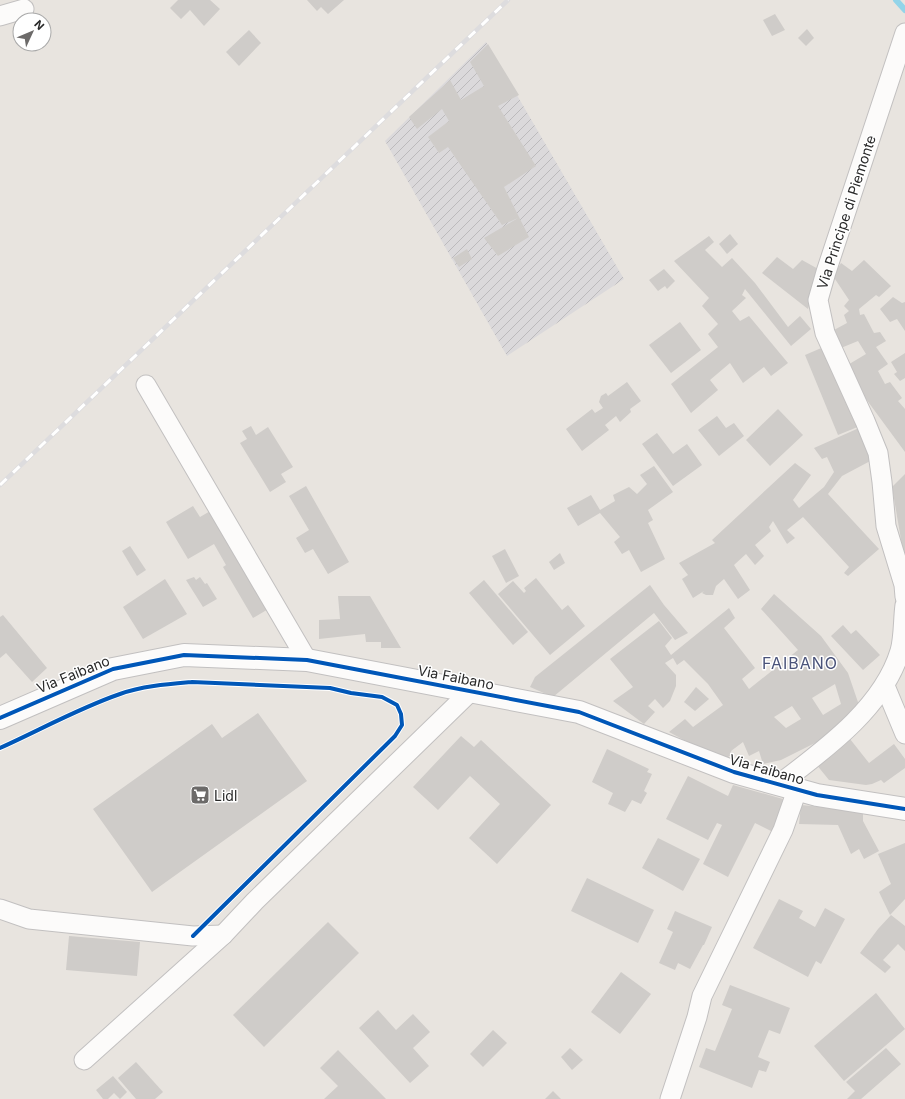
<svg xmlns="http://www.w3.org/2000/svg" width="905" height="1099" viewBox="0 0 905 1099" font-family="Inter,sans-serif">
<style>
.industrial{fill:url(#industrial-furrows)}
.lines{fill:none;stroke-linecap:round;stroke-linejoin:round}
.stream{stroke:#93d4e9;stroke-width:6}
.building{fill:#cfccc9;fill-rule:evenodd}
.minor-casing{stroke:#c2c0c0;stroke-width:21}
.tertiary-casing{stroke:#c2c0c0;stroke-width:24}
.minor{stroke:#fcfbfa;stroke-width:19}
.tertiary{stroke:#fcfbfa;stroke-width:22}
.rail-casing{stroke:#dddcde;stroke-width:4.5}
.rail{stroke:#fff;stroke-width:3;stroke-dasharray:9;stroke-linecap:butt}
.cycleway-casing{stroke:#fff;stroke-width:6}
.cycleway{stroke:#0057b8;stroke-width:4}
.labels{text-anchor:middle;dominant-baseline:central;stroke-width:3;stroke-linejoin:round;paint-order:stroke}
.street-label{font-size:14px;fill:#292929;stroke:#fff}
.poi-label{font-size:14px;fill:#292929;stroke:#fff;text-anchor:start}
.quarter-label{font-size:16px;letter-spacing:1px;fill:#4a537a;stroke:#fff}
</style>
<defs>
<pattern id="industrial-furrows" width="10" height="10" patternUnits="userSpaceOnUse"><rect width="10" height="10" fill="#dbd9db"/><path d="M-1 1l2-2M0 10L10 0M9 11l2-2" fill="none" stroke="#bcbabc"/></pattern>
</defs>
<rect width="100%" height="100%" fill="#e8e4df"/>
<polygon class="industrial" points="486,42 624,279 507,356 385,141"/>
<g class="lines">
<polyline class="stream" points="896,0 905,10"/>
</g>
<g class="building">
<polygon points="178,0 210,0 220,9 204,26 190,10 181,19 170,8"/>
<polygon points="307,0 344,0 328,14 321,7 317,11"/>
<polygon points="775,14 785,30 772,36 763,20"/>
<polygon points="807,29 814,38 806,46 798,38"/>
<polygon points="249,30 261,43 239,66 226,52"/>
<polygon points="488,44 519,95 498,106 536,166 504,187 529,237 498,256 484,238 518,218 502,225 448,147 439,153 428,137 449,121 442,109 417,129 409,117 450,80 461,100 484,86 470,62"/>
<polygon points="730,234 738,244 727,254 719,244"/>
<polygon points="709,236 714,242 705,250 722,267 732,258 755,283 788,327 800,316 811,329 791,346 745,289 742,295 746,298 732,311 740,321 749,316 788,363 771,376 764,367 743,383 730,363 710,380 718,390 691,413 671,384 718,347 708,334 718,324 702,306 709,298 674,261"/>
<polygon points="467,249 472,259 459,267 453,258"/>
<polygon points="777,257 793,269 802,260 820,270 808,309 762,273"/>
<polygon points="864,260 891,286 879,297 876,295 859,309 860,315 864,314 874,333 880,332 886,341 876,347 888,364 878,371 885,384 890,382 902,398 898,401 905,409 905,452 855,384 846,366 866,354 858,341 836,350 834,330 847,323 844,315 849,311 844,306 849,300 833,276 841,263 852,271"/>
<polygon points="664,269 675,281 667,289 665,286 658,291 649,280"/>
<polygon points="893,297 902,303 905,302 905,331 897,319 890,322 880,309"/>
<polygon points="680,322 701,350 671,373 649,345"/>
<polygon points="826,346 860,426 838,435 805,355"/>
<polygon points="905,353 905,378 900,381 894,374 897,372 891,362"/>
<polygon points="627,382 641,401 630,409 631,412 620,422 616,416 605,425 609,430 582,451 566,429 592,409 595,413 603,408 599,402 601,396 606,393 608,396"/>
<polygon points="778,409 803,435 770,466 746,440"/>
<polygon points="717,416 726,428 734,423 744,436 719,456 698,430"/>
<polygon points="251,426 256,435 268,427 293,467 281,474 286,482 270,492 240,443 247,439 242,431"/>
<polygon points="859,428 874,459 842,476 828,494 879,549 848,576 844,573 849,567 803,517 787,530 795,538 787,544 773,521 769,527 771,531 755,545 764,556 755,565 746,554 734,565 750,590 738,599 724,579 716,586 713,595 706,595 702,593 704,591 693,598 682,579 688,575 679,563 715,543 712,540 795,463 811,475 793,500 799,508 824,487 834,472 827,457 822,459 814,448"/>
<polygon points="657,433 673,454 687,444 702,465 673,486 642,444"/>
<polygon points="654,466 673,492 648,510 653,520 648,523 665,559 641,572 629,550 622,554 614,542 620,537 600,513 578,526 567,508 591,495 600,510 615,501 613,495 629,487 637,494 647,484 640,475"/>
<polygon points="905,474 905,557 904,557 892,487"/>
<polygon points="306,486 349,562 328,574 313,549 305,553 296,538 309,530 289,496"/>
<polygon points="193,506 200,517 212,510 270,608 253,618 223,567 226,565 214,544 188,559 166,522"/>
<polygon points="130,546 146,570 137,576 122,551"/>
<polygon points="505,549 519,576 506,583 492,556"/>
<polygon points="560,553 565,563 554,570 549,562"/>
<polygon points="194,577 196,580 200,577 205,584 207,583 217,599 203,607 186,580"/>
<polygon points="536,578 562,610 568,605 585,626 550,655 498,594 513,581 524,593 526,591 524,588"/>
<polygon points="165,579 187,614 143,639 123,607"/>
<polygon points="484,580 528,632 513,645 469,593"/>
<polygon points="650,585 664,605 688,633 675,640 654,613 553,697 530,687 535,677"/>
<path d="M774 594 821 636 848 673 860 708 817 742 781 760 763 764 759 751 749 756 743 742 731 751 732 754 723 761 669 732 685 719 693 727 723 705 708 684 684 660 677 665 673 658 665 663 676 675V686L670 701 663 708 655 699 648 706 655 712 644 724 613 701 633 687 610 659 659 621 672 638 665 646 671 655 729 608 735 618 724 628 755 668 742 679 749 689 798 650 761 609ZM835 684 841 704 823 715 812 698ZM792 706 801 719 786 728 774 717Z"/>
<polygon points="338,596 370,596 401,648 381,648 381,642 366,642 365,634 319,639 319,620 340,619"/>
<polygon points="3,615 47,668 32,682 6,653 0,658 0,617"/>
<polygon points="843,625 851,634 856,630 880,655 863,670 831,636"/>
<polygon points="696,687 709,699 695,711 684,702"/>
<polygon points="258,713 307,781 152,892 93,809 212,724 222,738"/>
<polygon points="461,736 474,747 481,740 551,805 497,864 469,838 500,804 470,776 438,810 413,787"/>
<polygon points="850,739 869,763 894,744 905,759 905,768 884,783 881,780 872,784 866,785 829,780 816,764"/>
<polygon points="607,749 649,769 647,772 652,774 644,791 647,793 641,804 632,800 625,812 608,804 613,793 592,782"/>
<polygon points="688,776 728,796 733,785 783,799 780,813 773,832 755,823 728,877 703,864 722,825 717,823 708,840 666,819"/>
<polygon points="801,805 863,811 863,821 879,851 864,859 859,849 851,854 838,825 799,824"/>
<polygon points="658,838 700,859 683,891 642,868"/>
<polygon points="905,843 905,899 890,915 879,892 891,884 878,854"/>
<polygon points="587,878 654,910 638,943 571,911"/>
<polygon points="779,899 803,911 799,918 815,927 825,908 845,919 821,964 816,961 808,977 753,948"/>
<polygon points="675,911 712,927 704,945 703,945 690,969 678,963 675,970 659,963 673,932 667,929"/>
<polygon points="891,915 905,926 905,951 898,944 883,960 891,967 885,973 860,953 878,929"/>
<polygon points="328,922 359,953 264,1047 233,1015"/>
<polygon points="69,936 140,942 137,976 66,970"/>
<polygon points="621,972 651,994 620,1034 591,1012"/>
<polygon points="730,985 790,1008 780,1034 769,1030 758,1057 770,1062 766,1072 759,1070 752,1088 699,1067 706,1048 715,1051 732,1009 722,1005"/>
<polygon points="876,993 905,1029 844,1081 814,1046"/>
<polygon points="378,1010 396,1030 413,1014 430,1032 413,1048 429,1066 410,1083 359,1028"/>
<polygon points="493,1030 507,1043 483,1067 470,1054"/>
<polygon points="570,1048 583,1060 572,1070 561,1057"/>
<polygon points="886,1048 901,1064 861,1099 847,1099 855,1091 846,1082"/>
<polygon points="338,1050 386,1099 324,1099 338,1086 320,1068"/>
<polygon points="136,1062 163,1092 155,1099 136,1099 118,1078"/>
<polygon points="113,1076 127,1092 120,1099 114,1093 108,1099 103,1099 96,1090"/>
<polygon points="553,1091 561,1099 545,1099"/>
</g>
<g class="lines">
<g class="minor-casing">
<g id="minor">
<polyline points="0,16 24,9"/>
<polyline points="905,33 826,272 818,300 825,333 865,421 878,453 882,482 886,526 904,585 905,597"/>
<polyline points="146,385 307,660"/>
<polyline points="885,686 905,734"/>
<path d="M778 785C824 750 883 708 900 651 904 637 903 619 905 605"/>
<polyline points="0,909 29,919 193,936 223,935"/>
<polyline points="84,1060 223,935 255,901 471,691"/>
<polyline points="670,1099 697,1017 702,996 783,830 797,790"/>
</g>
</g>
<g class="tertiary-casing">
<polyline id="tertiary" points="0,718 113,669 184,655 307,660 579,712 734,772 817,795 905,809"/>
</g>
<use href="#minor" class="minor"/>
<use href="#tertiary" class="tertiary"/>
<g class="rail-casing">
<polyline id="rail" points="0,485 508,0"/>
</g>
<use href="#rail" class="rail"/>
<g class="cycleway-casing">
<g id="cycleway">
<polyline points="0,718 113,669 184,655 307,660 579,712 734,772 817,795 905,809"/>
<path d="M0 748C40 730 79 708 120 694 142 686 169 684 192 682L330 688 351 693 382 697 397 705 401 714 402 725 395 736 193 936"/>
</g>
</g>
<use href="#cycleway" class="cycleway"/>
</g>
<defs>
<g id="supermarket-square" transform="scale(1)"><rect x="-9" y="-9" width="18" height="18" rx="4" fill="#6c6a69" stroke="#fff"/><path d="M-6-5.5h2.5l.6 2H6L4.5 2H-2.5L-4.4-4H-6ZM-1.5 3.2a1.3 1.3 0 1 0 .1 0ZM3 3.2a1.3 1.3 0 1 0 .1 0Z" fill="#fff"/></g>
</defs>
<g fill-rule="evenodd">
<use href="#supermarket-square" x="200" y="795"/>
</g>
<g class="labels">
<g class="street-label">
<text transform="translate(846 212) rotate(-72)">Via Principe di Piemonte</text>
<text transform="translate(73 674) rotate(-22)">Via Faibano</text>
<text transform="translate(456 677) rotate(11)">Via Faibano</text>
<text transform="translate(767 769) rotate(16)">Via Faibano</text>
</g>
<g class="poi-label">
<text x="214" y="795">Lidl</text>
</g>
<g class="quarter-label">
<text x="800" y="663">FAIBANO</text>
</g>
</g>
<g transform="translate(32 32) rotate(46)"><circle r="19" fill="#ffffff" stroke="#a9a9a9"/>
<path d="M0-3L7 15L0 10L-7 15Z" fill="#6c6a69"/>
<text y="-6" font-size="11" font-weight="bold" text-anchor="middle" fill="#292929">N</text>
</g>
</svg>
